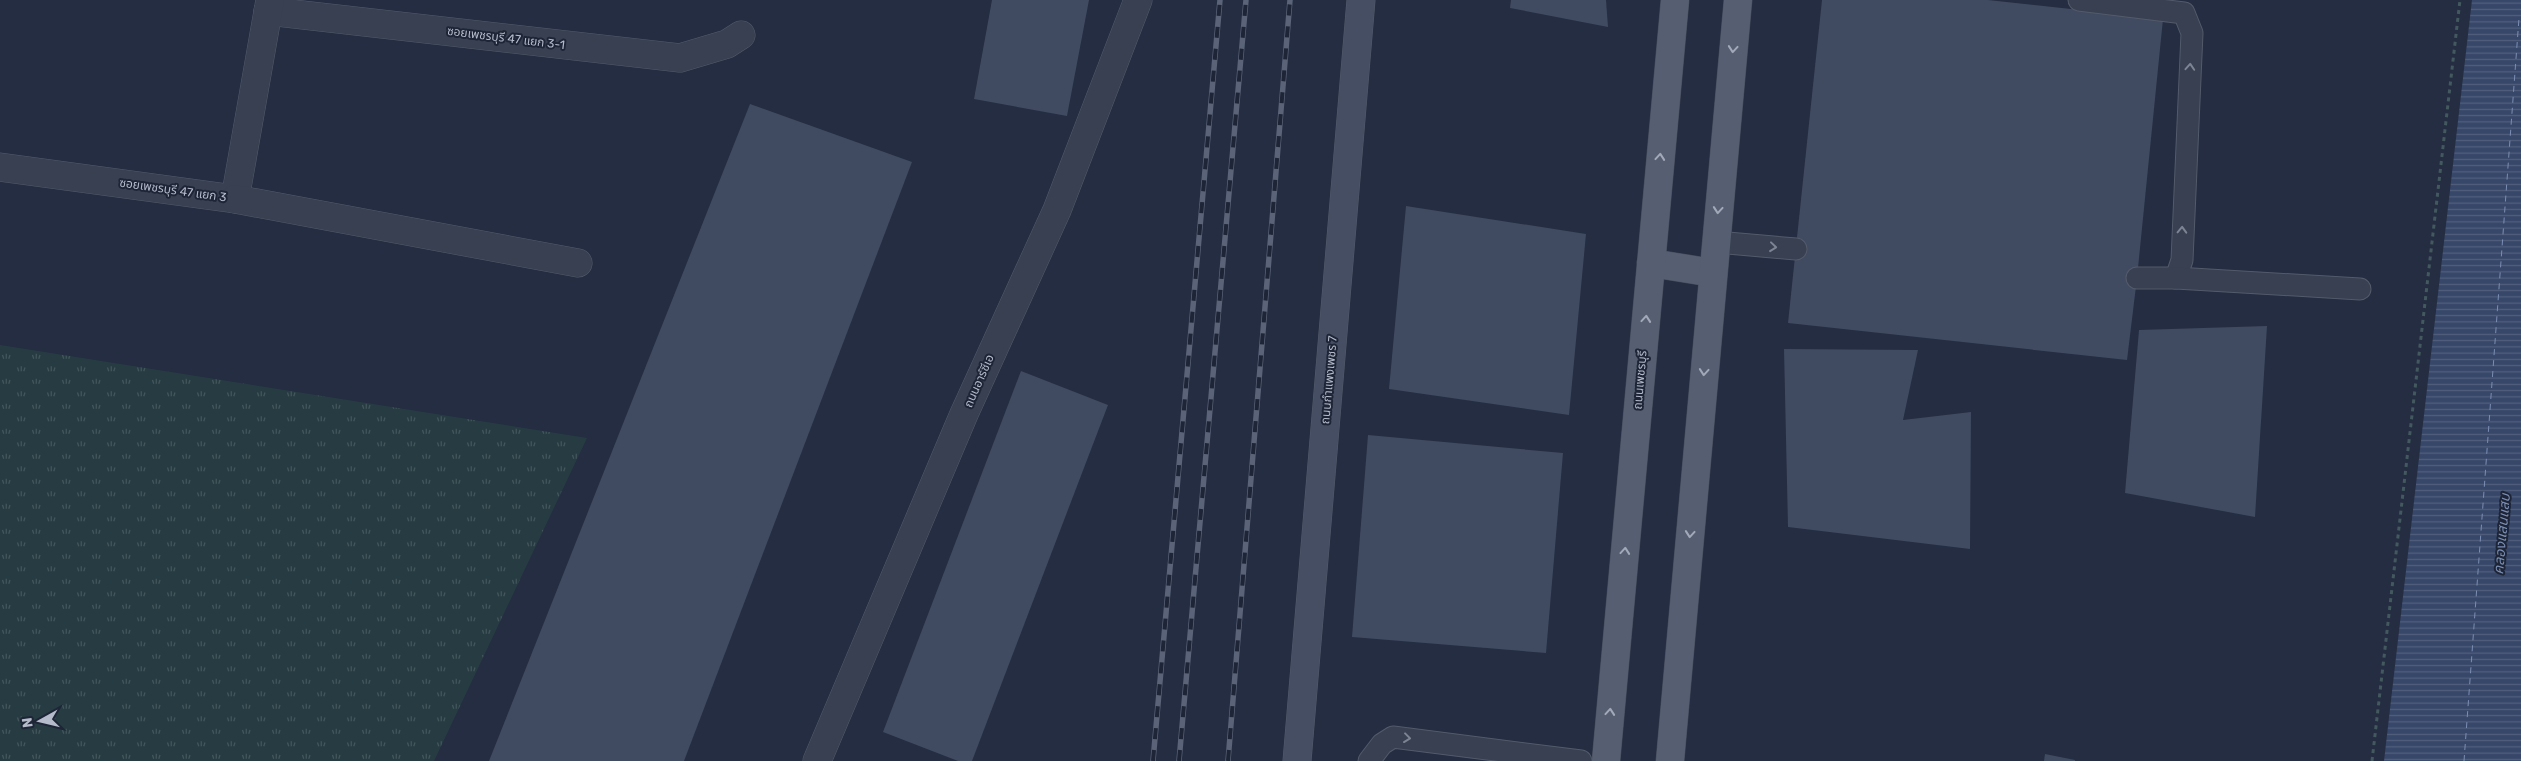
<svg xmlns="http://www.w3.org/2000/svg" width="2521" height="761" viewBox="0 0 2521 761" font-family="Rubik,'Noto Sans Thai',sans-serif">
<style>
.grass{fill:url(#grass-tufts)}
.water{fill:url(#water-rules)}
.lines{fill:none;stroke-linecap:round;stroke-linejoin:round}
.ferry{stroke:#7b8eb4;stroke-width:1;stroke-dasharray:6 5;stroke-linecap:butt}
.building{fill:#404a61}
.lane-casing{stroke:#535b6b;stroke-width:23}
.street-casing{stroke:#535b6b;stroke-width:29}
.secondary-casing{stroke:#535b6b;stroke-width:29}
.primary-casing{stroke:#42495a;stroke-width:29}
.path{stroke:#44595f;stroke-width:3;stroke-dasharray:4 4;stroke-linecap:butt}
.lane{stroke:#384051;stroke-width:21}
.street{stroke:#384051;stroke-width:28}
.secondary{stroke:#464e64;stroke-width:28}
.primary{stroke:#565f71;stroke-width:28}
.rail-casing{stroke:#5a6378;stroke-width:5.5}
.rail{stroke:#1d2536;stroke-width:4;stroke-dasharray:11;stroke-linecap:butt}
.oneway{stroke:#a2a9b9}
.oneway2{stroke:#7d8494}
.labels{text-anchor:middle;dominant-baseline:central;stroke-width:4;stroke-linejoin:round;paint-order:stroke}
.street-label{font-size:12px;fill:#b5bbcb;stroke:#1d2536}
.water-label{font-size:14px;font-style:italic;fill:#7b8eb4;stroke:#1d2536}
</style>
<defs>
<pattern id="grass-tufts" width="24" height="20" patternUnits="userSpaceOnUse" patternTransform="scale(1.25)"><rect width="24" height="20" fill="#263c42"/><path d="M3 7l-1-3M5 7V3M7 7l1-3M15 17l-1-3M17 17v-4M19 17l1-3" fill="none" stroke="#43565c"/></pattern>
<pattern id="water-rules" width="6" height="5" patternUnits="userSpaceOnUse" patternTransform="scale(1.25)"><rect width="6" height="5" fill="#374769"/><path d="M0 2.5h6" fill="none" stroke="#52607d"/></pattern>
</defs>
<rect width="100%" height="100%" fill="#242d41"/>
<polygon class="grass" points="0,345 587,438 434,761 0,761"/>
<polygon class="water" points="2472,0 2521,0 2521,761 2384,761"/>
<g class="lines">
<polyline class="ferry" points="2464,761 2519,18 2521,16"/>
</g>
<g class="building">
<polygon points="992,0 1089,0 1067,116 974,99"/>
<polygon points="1511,0 1606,0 1608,27 1510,8"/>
<polygon points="1822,0 1988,0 2163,19 2137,278 2127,360 1788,323"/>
<polygon points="750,104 912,162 684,761 489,761"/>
<polygon points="1406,206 1586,234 1569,415 1389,389"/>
<polygon points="2267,326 2255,517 2125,493 2139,330"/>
<polygon points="1784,349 1918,350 1903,420 1971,412 1970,549 1788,527"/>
<polygon points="1021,371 1108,405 972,761 958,761 883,732"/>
<polygon points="1368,435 1563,453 1546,653 1352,637"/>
<polygon points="2045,754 2075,760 2075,761 2044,761"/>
</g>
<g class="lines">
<g class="lane-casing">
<g id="lane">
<polyline points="2079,0 2184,13 2192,33 2182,260 2176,278"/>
<polyline points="1716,242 1796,249"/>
<polyline points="2137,278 2176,278 2360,289"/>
<polyline points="1369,761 1382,744 1393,737 1581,761"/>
</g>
</g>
<g class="street-casing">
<g id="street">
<polyline points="268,11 680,58 727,44 741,35"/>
<polyline points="0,167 235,199 270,0"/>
<polyline points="235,199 578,263"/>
<polyline points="817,761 964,414 1057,210 1138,0"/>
</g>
</g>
<g class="secondary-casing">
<polyline id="secondary" points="1297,761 1361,0"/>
</g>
<g class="primary-casing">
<g id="primary">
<polyline points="1651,263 1713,273"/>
<polyline points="1606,761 1675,0"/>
<polyline points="1670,761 1738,0"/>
</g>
</g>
<polyline class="path" points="2372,761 2460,0"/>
<use href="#lane" class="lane"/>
<use href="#street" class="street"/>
<use href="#secondary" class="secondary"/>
<use href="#primary" class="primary"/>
<g class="rail-casing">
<g id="rail">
<polyline points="1153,761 1220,0"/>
<polyline points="1179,761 1246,0"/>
<polyline points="1228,761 1290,0"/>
</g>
</g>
<use href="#rail" class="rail"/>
</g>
<defs><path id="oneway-chevron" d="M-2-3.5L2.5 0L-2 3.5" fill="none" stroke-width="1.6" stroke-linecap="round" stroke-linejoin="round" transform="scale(1.25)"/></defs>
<g class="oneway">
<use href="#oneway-chevron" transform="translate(1733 49) rotate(95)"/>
<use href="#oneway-chevron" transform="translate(1660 157) rotate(-85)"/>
<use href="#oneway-chevron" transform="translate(1718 210) rotate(95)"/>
<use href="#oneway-chevron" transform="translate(1646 319) rotate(-85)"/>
<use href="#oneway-chevron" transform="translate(1704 372) rotate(95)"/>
<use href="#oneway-chevron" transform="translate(1690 534) rotate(95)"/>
<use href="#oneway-chevron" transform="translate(1625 551) rotate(-85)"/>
<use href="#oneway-chevron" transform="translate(1610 712) rotate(-85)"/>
</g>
<g class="oneway2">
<use href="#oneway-chevron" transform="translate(2190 67) rotate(-86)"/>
<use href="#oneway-chevron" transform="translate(2182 230) rotate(-88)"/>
<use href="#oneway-chevron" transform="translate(1773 247) rotate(6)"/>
<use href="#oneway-chevron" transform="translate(1407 738) rotate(7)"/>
</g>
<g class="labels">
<g class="street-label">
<text transform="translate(506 38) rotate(7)">ซอยเพชรบุรี 47 แยก 3-1</text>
<text transform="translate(173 190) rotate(8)">ซอยเพชรบุรี 47 แยก 3</text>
<text transform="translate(1329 380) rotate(-85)">ถนนกำแพงเพชร 7</text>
<text transform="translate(1640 380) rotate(-85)">ถนนเพชรบุรี</text>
<text transform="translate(979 381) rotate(-66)">ถนนอาร์ซีเอ</text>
</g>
<g class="water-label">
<text transform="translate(2502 534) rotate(-85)">คลองแสนแสบ</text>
</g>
</g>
<g transform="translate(40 721) rotate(262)" stroke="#1d2536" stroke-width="4" paint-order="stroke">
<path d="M0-4L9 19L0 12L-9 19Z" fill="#b5bbcb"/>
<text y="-8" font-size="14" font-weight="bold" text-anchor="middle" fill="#b5bbcb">N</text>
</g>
</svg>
